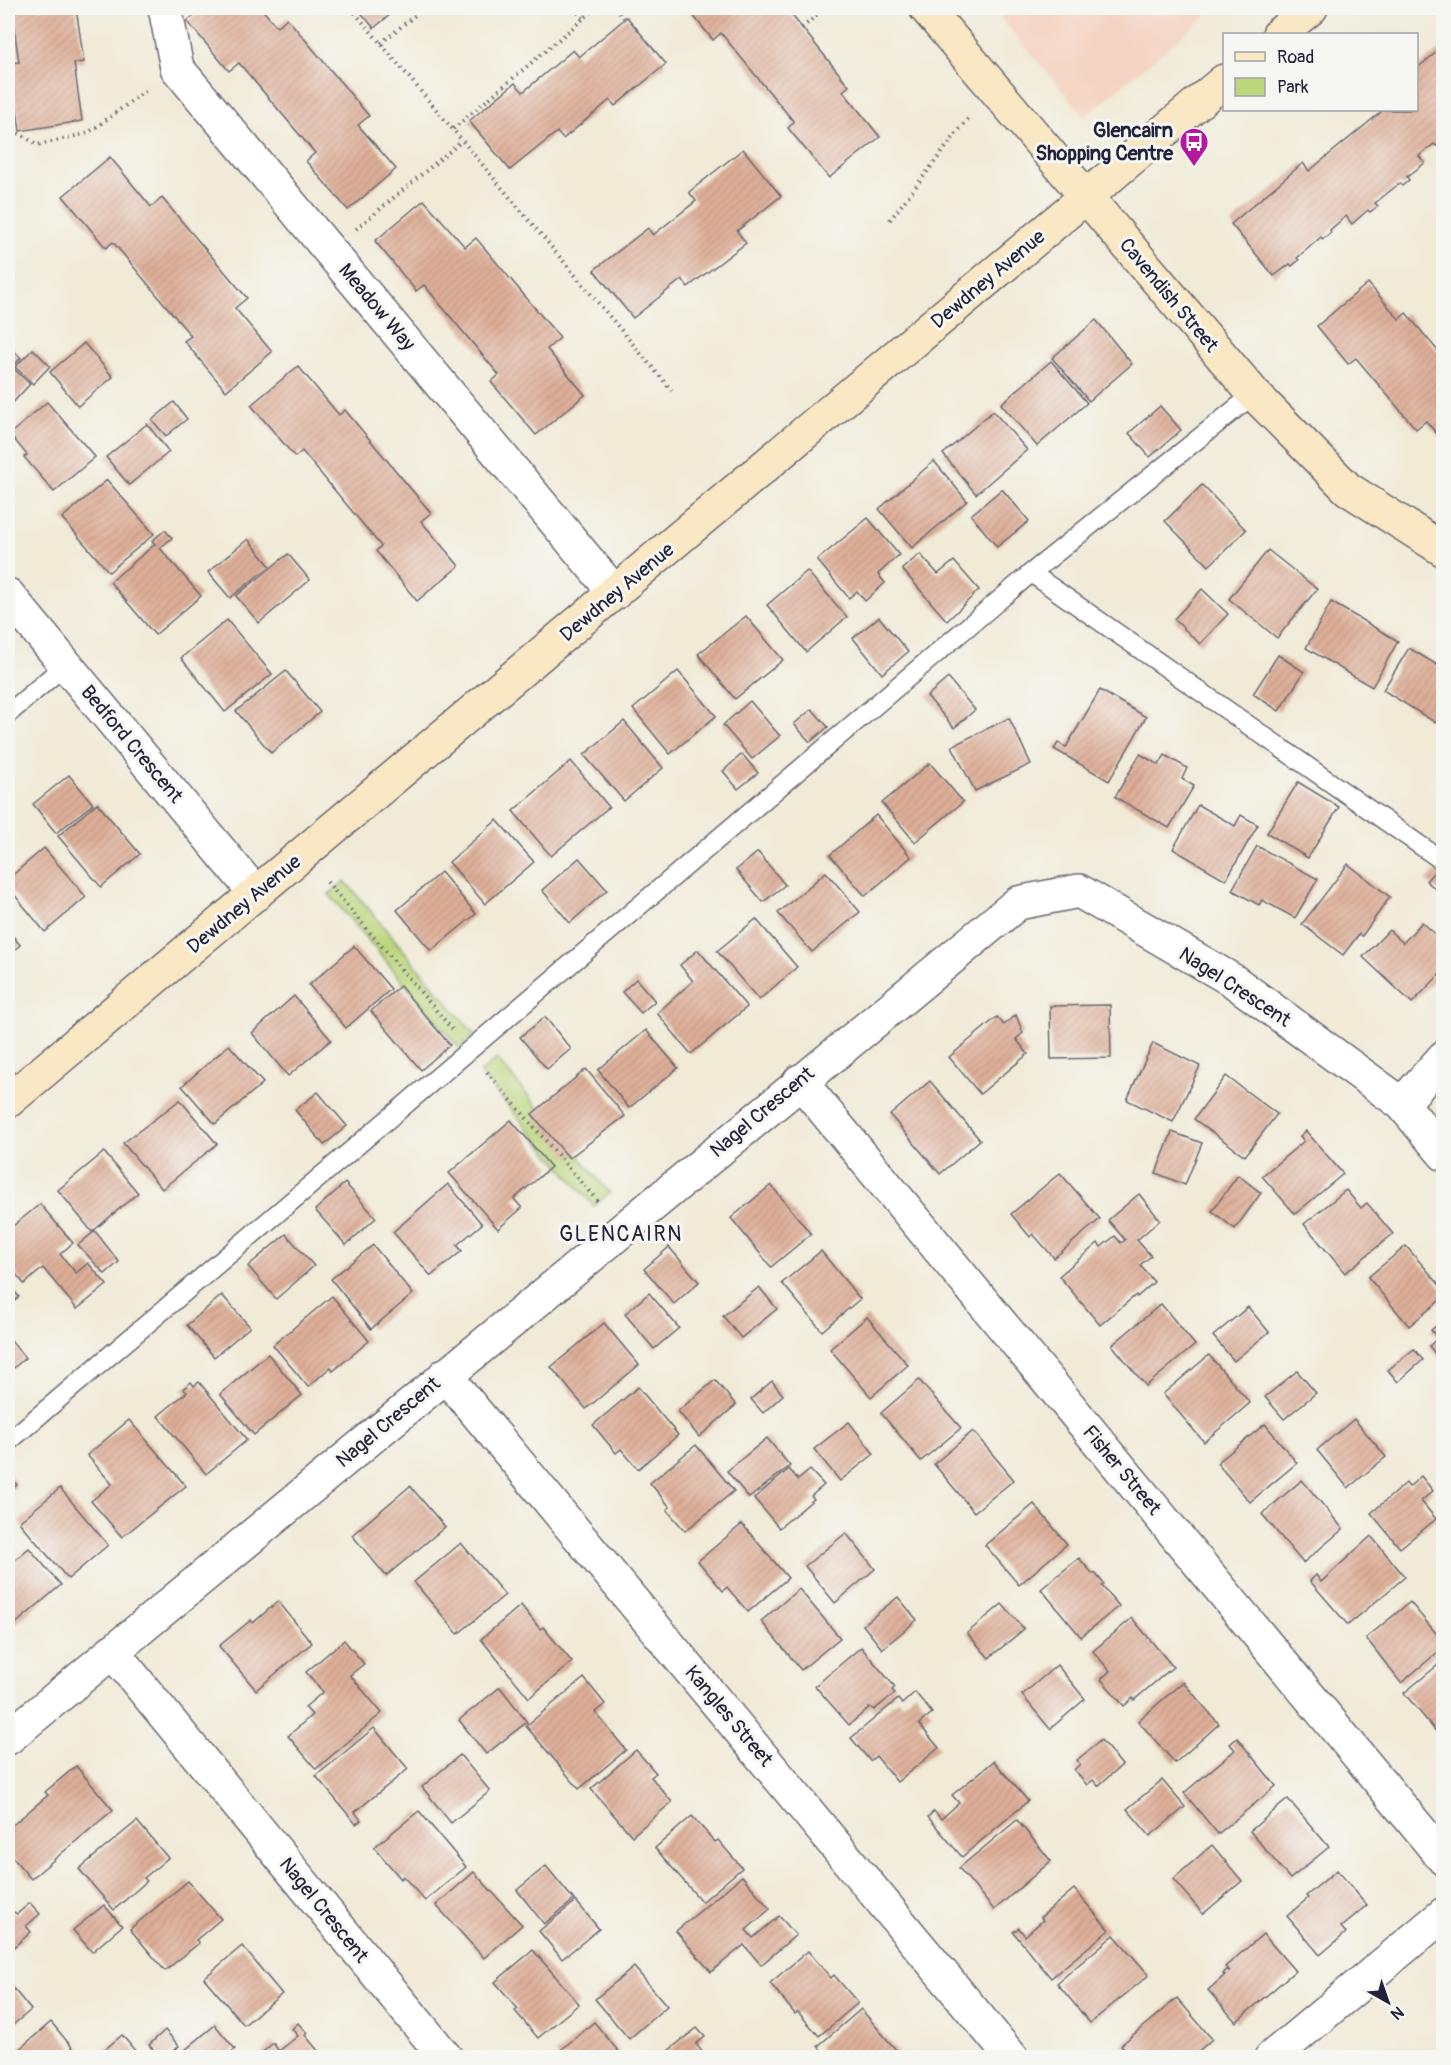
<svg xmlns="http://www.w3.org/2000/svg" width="1451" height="2065" viewBox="0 0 1451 2065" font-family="Pangolin,sans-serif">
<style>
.built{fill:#f5d3c2}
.green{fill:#bbd67b;stroke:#6e7c5b;stroke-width:1.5}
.building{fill:url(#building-hatch)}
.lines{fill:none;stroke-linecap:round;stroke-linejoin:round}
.lane-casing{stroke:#6a6872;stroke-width:21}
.street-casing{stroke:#6a6872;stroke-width:36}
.secondary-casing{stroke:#6a6872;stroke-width:36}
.path{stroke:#6a6872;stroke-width:4;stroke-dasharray:1.5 4.5;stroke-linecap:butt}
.lane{stroke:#fff;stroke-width:18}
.street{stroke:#fff;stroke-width:33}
.secondary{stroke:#fae7c3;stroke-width:33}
.labels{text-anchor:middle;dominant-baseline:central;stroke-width:6;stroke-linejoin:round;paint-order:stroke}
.poi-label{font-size:20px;font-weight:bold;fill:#22223b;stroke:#f6f6f2;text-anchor:end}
.street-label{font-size:20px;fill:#22223b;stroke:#f6f6f2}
.neighbourhood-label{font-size:21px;letter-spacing:1.5px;fill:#22223b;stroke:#f6f6f2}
</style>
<defs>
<pattern id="building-hatch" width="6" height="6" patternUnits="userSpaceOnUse" patternTransform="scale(1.5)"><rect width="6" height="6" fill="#deaf98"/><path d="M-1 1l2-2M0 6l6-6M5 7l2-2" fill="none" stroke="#be9684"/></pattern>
</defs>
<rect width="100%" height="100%" fill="#f6f6f2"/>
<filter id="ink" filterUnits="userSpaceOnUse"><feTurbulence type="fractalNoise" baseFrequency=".0167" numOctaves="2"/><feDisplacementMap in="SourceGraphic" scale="12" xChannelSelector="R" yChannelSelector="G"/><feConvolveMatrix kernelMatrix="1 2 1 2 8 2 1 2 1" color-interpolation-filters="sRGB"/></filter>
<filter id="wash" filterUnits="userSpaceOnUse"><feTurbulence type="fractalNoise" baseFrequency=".008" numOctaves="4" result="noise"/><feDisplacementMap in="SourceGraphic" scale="24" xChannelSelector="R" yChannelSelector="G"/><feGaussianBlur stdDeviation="1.35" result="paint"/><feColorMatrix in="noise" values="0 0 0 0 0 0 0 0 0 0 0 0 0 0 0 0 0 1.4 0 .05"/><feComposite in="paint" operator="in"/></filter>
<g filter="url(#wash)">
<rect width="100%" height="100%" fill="#f0ead7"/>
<polygon class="built" points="992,8 1215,8 1085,117"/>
<g class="green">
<polygon points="345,881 474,1034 459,1048 329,894"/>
<polygon points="497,1059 610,1193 594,1206 480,1073"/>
</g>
<g id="blocks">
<g class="building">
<polygon points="11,8 76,8 84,62 74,63 82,121 20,131 10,63 19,62"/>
<polygon points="203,8 261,8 277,27 287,18 369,116 358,125 396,169 348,210 306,161 315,153 239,63 229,71 187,21"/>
<polygon points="357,8 398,8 374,28"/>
<polygon points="687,8 786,8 849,86 843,91 880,137 829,178 788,128 794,122 721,33 713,40"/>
<polygon points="627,17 666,64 615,106 610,100 563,139 557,132 510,170 469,121 515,83 523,92 573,50 579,57"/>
<polygon points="1444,46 1444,135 1440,137 1443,140 1436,146 1434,144 1419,156 1425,163 1407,177 1409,180 1402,186 1400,183 1375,203 1378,206 1370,212 1368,210 1352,224 1346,216 1330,230 1331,232 1323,239 1321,237 1297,258 1299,260 1292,266 1290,264 1274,276 1231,224 1303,163 1309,171 1381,112 1379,110 1416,110 1416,69"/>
<polygon points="743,149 781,196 737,231 746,243 688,287 682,279 633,318 594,270 648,228 653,235 696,201 689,192"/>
<polygon points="110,157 151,207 162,198 247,298 235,308 272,352 226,391 184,341 191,336 113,242 106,248 63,196"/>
<polygon points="424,200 465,247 476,238 560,338 547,349 585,395 536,435 491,382 499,375 424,285 416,291 375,241"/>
<polygon points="1368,283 1399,319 1406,313 1444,358 1444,442 1426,421 1416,429 1356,358 1348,364 1317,326"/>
<polygon points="8,286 14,288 8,306"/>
<polygon points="1096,320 1132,364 1089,401 1052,358"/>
<polygon points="84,343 113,377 78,406 50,372"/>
<polygon points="8,345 21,358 12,367 30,384 8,408"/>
<polygon points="33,349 50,366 33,384 15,367"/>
<polygon points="1051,361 1087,403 1037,446 1001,404"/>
<polygon points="298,366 339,415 345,410 431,513 421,521 459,566 417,601 376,551 381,546 302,451 295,457 251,405"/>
<polygon points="47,402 95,457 54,492 24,457 27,455 10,434"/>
<polygon points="174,402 187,419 166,436 152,420"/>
<polygon points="1160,406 1181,430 1150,457 1129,433"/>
<polygon points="993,411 1027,450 976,494 943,454"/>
<polygon points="147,424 169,452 129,485 106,457"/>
<polygon points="934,461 967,501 912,548 879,509"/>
<polygon points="107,480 154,534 109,572 62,518"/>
<polygon points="1202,485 1246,530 1209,566 1165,521"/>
<polygon points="1002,489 1029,521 997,547 971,515"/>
<polygon points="868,518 899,555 878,574 885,583 865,601 857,591 849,598 817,560"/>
<polygon points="165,530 172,538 160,548 201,596 155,635 110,582 155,544 152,541"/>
<polygon points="248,539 270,566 230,598 208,572"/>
<polygon points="1268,550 1317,589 1277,638 1229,599"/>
<polygon points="288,554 310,580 259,623 236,596"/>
<polygon points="920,554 938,574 954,561 979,590 947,621 902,569"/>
<polygon points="807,571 847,617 806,652 767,605"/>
<polygon points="1202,589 1228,614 1200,644 1174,619"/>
<polygon points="1331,602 1398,641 1372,687 1306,648"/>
<polygon points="746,616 783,660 735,699 698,654"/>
<polygon points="879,617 908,652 882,674 853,638"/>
<polygon points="227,620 272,674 225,712 181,658"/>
<polygon points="1409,648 1444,669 1444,710 1436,723 1383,690"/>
<polygon points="1278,655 1304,672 1279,711 1253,694"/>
<polygon points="286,671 320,712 271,753 236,711"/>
<polygon points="678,671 716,716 670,754 633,709"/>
<polygon points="948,678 975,710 954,728 927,696"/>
<polygon points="1100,690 1146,717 1109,781 1054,749 1058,743 1066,747"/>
<polygon points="750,701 780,736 752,759 723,725"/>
<polygon points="812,709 828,727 810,742 794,724"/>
<polygon points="1009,718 1031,764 975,791 952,746"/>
<polygon points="624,721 663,768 624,801 584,755"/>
<polygon points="742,754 758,773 738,789 723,771"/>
<polygon points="1140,754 1159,765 1165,755 1187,768 1182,779 1194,786 1169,828 1115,797"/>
<polygon points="571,761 609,807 551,856 513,811"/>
<polygon points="930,763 963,802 915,842 882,803"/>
<polygon points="69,775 93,804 56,833 33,804"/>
<polygon points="1298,782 1339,807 1308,858 1267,833"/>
<polygon points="97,803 140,854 101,887 58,836"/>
<polygon points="1198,805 1235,826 1241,815 1258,825 1226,880 1173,849"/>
<polygon points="876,815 911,857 865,896 830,855"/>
<polygon points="497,820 534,862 485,904 449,862"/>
<polygon points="1257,846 1318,879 1295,918 1262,900 1259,905 1232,890"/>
<polygon points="44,848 86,897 45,932 8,887 8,879"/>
<polygon points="758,852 785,885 763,902 736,870"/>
<polygon points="579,858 607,890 570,923 542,890"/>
<polygon points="1348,864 1390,897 1362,936 1359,934 1343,955 1302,924"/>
<polygon points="1440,865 1444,867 1442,894 1426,881"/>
<polygon points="441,872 476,914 431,951 397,910"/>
<polygon points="826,872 860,912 812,952 778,913"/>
<polygon points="756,919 797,967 759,1000 717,951"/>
<polygon points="1422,922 1444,942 1444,970 1412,1003 1363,957 1389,930 1403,943"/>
<polygon points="8,930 20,945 8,956"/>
<polygon points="354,946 391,989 346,1028 309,985"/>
<polygon points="698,950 747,1007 691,1054 657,1013 693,981 680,965"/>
<polygon points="636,979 655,1001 641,1013 622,992"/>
<polygon points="400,986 450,1045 421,1070 371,1011"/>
<polygon points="294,996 331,1040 288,1076 252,1033"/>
<polygon points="1110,1005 1111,1058 1051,1059 1050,1006"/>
<polygon points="1016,1015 1023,1033 1016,1039 1028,1054 980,1094 949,1057 997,1017 1004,1025"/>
<polygon points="545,1017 571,1049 547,1069 520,1037"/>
<polygon points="646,1030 678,1068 629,1108 598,1070"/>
<polygon points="1153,1043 1200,1066 1173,1122 1127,1100"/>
<polygon points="229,1045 263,1083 215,1124 182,1086"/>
<polygon points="586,1069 625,1116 569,1158 532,1114"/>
<polygon points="1226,1076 1277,1114 1245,1156 1194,1119"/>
<polygon points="930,1081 980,1140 940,1174 890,1115"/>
<polygon points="318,1092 347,1126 324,1145 295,1110"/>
<polygon points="180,1100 217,1144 162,1189 123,1143"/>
<polygon points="511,1120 551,1167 514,1199 522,1208 498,1229 449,1173"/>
<polygon points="1306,1131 1343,1174 1295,1214 1262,1176 1304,1141 1300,1136"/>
<polygon points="1172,1132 1202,1143 1185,1185 1156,1173"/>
<polygon points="104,1152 138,1193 92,1232 58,1190"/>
<polygon points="1060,1173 1100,1219 1054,1258 1033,1234 1030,1237 1011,1214"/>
<polygon points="1238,1175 1261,1193 1235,1229 1212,1211"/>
<polygon points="345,1183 376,1218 346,1245 315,1210"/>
<polygon points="448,1184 482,1224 457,1245 462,1251 431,1276 393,1232"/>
<polygon points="771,1185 811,1234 771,1267 731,1218"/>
<polygon points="1346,1190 1361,1208 1367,1203 1393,1234 1345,1273 1304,1224"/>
<polygon points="1139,1194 1160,1220 1137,1240 1151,1256 1140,1265 1154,1282 1137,1297 1136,1295 1100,1325 1059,1276 1098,1243 1101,1247 1115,1236 1121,1243 1125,1240 1108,1220"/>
<polygon points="40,1204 73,1243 60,1254 76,1273 88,1263 107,1285 77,1309 43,1268 24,1284 8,1264 8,1230"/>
<polygon points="95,1231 119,1262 105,1274 78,1245"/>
<polygon points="286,1234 314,1266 276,1299 248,1266"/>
<polygon points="373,1245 413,1294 371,1329 331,1279"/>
<polygon points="1406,1246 1444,1290 1444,1297 1409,1326 1368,1277"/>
<polygon points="669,1247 699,1282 674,1304 644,1269"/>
<polygon points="821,1251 860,1299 822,1331 782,1283"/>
<polygon points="8,1284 19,1297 8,1307"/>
<polygon points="759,1287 777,1309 741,1338 723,1316"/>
<polygon points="649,1293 679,1328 654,1349 625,1314"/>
<polygon points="222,1295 250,1327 214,1357 187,1325"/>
<polygon points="332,1296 369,1341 333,1371 331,1367 308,1387 273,1345"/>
<polygon points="1161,1304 1195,1345 1146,1386 1112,1345"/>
<polygon points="1248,1307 1269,1332 1234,1361 1213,1336"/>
<polygon points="867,1317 908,1365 871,1397 830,1349"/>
<polygon points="1444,1319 1444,1364 1429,1346 1438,1338 1431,1330"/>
<polygon points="604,1323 639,1365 586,1409 551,1367"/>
<polygon points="8,1337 25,1358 8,1373"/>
<polygon points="1414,1349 1423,1360 1398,1382 1388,1370"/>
<polygon points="268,1354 302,1395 254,1435 220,1394"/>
<polygon points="1209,1355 1250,1403 1204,1442 1163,1394"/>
<polygon points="1297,1371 1316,1393 1284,1419 1265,1397"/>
<polygon points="715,1380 736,1405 699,1437 678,1411"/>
<polygon points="919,1380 961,1428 921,1461 881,1413"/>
<polygon points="772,1381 783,1395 763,1413 751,1399"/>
<polygon points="191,1382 194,1386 199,1382 247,1440 206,1474 158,1416 187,1392 183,1389"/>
<polygon points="638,1387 678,1435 638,1469 621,1449 616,1453 593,1425"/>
<polygon points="1354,1419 1386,1457 1348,1488 1317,1450"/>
<polygon points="129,1420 186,1486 122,1537 91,1501 112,1484 87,1455"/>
<polygon points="849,1422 874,1454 840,1481 814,1449"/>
<polygon points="1265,1424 1297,1463 1250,1502 1217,1463"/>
<polygon points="973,1431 1014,1480 974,1512 934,1464"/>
<polygon points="767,1438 790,1466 749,1498 727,1471"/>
<polygon points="696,1445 734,1491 685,1531 667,1510 670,1507 650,1483"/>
<polygon points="789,1469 798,1480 810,1470 824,1485 811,1496 814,1499 779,1528 754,1498"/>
<polygon points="8,1473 17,1485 8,1493"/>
<polygon points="1421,1476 1433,1491 1421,1501 1436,1519 1400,1548 1371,1513 1406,1483 1409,1487"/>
<polygon points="1302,1480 1343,1529 1303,1563 1262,1514"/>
<polygon points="410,1486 445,1527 386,1576 352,1535"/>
<polygon points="60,1488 108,1545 68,1579 19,1522"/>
<polygon points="1034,1504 1067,1544 1019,1585 985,1545"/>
<polygon points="742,1524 788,1578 748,1612 727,1587 723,1591 698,1561"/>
<polygon points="846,1533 875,1569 835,1603 805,1566"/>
<polygon points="1371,1536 1405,1577 1348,1625 1310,1581 1316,1575 1321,1582"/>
<polygon points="461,1543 505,1595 458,1634 414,1582"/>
<polygon points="29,1548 61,1585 13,1626 8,1619 8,1566"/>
<polygon points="1079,1558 1093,1574 1095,1573 1104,1584 1102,1586 1119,1606 1081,1637 1041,1589"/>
<polygon points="799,1589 840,1638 801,1670 761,1621"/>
<polygon points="898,1597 917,1620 882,1649 863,1625"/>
<polygon points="278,1601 312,1643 256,1690 219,1646 251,1620 253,1623"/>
<polygon points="1410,1602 1444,1643 1444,1647 1401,1683 1366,1638"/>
<polygon points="1002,1604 1024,1629 989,1658 967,1633"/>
<polygon points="521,1605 540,1629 543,1627 572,1662 529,1698 481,1639"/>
<polygon points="1132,1618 1173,1667 1134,1700 1133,1698 1124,1706 1101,1679 1110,1671 1093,1651"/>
<polygon points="344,1640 364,1664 350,1675 382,1713 316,1769 288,1736 312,1715 305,1707 323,1692 306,1672"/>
<polygon points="861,1647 895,1687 892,1690 895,1693 874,1710 870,1707 849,1725 815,1686"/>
<polygon points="1444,1660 1444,1731 1439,1735 1404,1693"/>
<polygon points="1057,1665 1085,1699 1050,1729 1022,1695"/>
<polygon points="584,1678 605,1704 595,1712 626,1750 579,1789 526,1726"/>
<polygon points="1183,1682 1219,1724 1175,1763 1138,1721"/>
<polygon points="500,1687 527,1722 486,1754 459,1720"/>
<polygon points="915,1692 932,1713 919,1724 939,1748 897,1782 876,1756 870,1761 851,1738 898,1699 902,1704"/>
<polygon points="374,1728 408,1769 355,1812 361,1820 356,1824 316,1776"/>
<polygon points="1237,1738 1276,1786 1218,1834 1184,1793 1235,1750 1230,1744"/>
<polygon points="1101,1740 1122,1765 1098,1786 1093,1780 1087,1785 1074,1770 1080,1764 1077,1760"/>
<polygon points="636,1750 656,1773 651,1777 672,1802 632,1836 591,1789"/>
<polygon points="460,1755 490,1791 451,1823 422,1787"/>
<polygon points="994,1761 1028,1801 962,1857 928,1817 934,1811 941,1819 959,1803 952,1795"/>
<polygon points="76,1766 113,1810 31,1879 8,1852 8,1829 48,1795 45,1792"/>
<polygon points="1162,1780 1185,1807 1150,1836 1127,1809"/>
<polygon points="1288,1799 1329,1847 1290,1879 1250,1831"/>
<polygon points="419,1811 466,1867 425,1901 403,1876 401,1879 374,1847"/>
<polygon points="692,1816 715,1842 718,1840 742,1868 702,1902 655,1848"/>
<polygon points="1017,1820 1051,1861 994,1910 959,1868"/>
<polygon points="137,1821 168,1858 144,1878 147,1881 114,1910 79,1869"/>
<polygon points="1212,1845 1242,1881 1203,1914 1173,1879"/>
<polygon points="546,1866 574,1900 544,1924 517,1890"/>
<polygon points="1337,1870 1367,1905 1341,1927 1346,1933 1320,1955 1287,1916 1308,1898 1306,1896"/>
<polygon points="474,1872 522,1925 484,1958 436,1905"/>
<polygon points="742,1876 770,1909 746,1930 753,1938 779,1916 796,1935 761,1965 744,1945 711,1972 676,1931"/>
<polygon points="188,1881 221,1919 196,1940 199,1943 165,1971 130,1929"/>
<polygon points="1074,1889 1109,1930 1051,1978 1013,1932 1019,1928 1025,1936 1043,1920 1041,1917"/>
<polygon points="576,1901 599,1929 562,1959 539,1931"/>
<polygon points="30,1903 40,1914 26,1926 31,1932 8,1952 8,1917 14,1912 17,1914"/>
<polygon points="104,1905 122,1926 92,1952 73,1930"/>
<polygon points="1263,1934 1295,1971 1236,2022 1208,1990 1225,1975 1223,1974 1226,1970 1230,1971 1225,1967"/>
<polygon points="1114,1935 1149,1975 1090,2023 1057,1983"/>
<polygon points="242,1946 282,1994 244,2025 204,1978"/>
<polygon points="533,1950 579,2004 538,2038 515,2011 518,2009 495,1982"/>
<polygon points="808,1951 831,1978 834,1975 858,2003 819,2036 798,2012 795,2014 770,1983"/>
<polygon points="634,1967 667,2006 629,2039 595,1999"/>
<polygon points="8,1982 31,2010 8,2029"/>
<polygon points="1177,1998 1212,2039 1191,2058 1121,2058 1128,2052 1121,2045"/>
<polygon points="861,2009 903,2058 828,2058 818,2046"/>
<polygon points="51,2022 81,2058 9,2058"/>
<polygon points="594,2022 624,2058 559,2058 556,2054"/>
<polygon points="298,2023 307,2033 305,2035 324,2058 256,2058 273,2043 279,2051 298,2036 292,2029"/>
<polygon points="215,2025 235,2049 225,2058 179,2058 178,2056"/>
<polygon points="697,2028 705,2037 696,2044 707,2058 659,2058"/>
<polygon points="165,2030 179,2046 167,2058 160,2058 149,2045"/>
<polygon points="122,2035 141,2058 95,2058"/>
</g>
</g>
</g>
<g filter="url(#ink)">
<use href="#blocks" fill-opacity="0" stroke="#6a6872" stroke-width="1.5"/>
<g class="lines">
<g class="lane-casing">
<g id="lane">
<polyline points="1031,573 1444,862"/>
<polyline points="8,714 65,665"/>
<polyline points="8,1442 1031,573 1254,394"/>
</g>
</g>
<g class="street-casing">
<g id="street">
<polyline points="165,8 177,68 615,593"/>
<polyline points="8,595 256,894"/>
<polyline points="800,1081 1444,1859"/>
<polyline points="1402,1104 1444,1057"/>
<polyline points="445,1375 1012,2058"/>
<polyline points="112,1651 446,2058"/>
<polyline points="8,1738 1018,903 1079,891 1232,980 1402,1104 1444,1154"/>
<polyline points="1271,2058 1444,1914"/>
</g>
</g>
<g class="secondary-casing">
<g id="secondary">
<polyline points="926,8 1254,394 1348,489 1444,550"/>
<polyline points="1279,34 1311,8"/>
<polyline points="8,1101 1224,81"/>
</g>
</g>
<g class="path">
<polyline points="351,8 673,392"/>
<polyline points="574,8 583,18"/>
<polyline points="615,8 625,19"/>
<polyline points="802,28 825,8"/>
<polyline points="381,43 424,8"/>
<polyline points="8,127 38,145 88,133 148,89"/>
<polyline points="453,129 596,8"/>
<polyline points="890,220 970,116"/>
<polyline points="356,229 462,141"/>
<polyline points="327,882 452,1029"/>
<polyline points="487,1072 599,1203"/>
</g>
<use href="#lane" class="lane"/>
<use href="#street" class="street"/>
<use href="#secondary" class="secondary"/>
</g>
</g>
<defs>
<g id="bus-pin" transform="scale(1.5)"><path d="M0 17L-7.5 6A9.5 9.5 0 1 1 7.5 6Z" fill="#b5179e" stroke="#f6f6f2"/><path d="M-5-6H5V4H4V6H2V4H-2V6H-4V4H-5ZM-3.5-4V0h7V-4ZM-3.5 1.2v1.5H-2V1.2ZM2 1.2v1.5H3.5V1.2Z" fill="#fff"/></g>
</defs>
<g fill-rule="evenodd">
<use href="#bus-pin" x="1194" y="142"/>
</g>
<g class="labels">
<g class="poi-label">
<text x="1173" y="130">Glencairn<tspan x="1173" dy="23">Shopping Centre</tspan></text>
</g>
<g class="street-label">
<text transform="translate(988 279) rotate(-40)">Dewdney Avenue</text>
<text transform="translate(1169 295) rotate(50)">Cavendish Street</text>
<text transform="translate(377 307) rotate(50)">Meadow Way</text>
<text transform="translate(617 592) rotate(-40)">Dewdney Avenue</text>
<text transform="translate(132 744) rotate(50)">Bedford Crescent</text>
<text transform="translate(244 904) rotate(-40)">Dewdney Avenue</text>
<text transform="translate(1235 987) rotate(33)">Nagel Crescent</text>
<text transform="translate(762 1112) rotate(-40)">Nagel Crescent</text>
<text transform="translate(388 1422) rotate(-40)">Nagel Crescent</text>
<text transform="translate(1122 1470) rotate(50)">Fisher Street</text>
<text transform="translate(729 1716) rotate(50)">Kangles Street</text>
<text transform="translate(324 1910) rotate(51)">Nagel Crescent</text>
</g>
<g class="neighbourhood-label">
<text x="621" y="1234">GLENCAIRN</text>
</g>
</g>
<rect width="1451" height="2065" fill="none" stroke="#f6f6f2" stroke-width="30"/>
<rect x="1223" y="33" width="195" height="78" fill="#f6f6f2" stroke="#a1a1a9" stroke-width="1.5"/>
<rect x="1235" y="52" width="30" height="9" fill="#fae7c3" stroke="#a1a1a9" stroke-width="1.5"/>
<text x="1277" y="63" font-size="18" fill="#22223b">Road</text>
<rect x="1235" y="78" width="30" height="18" fill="#bbd67b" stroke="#a1a1a9" stroke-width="1.5"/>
<text x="1277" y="93" font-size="18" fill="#22223b">Park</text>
<g transform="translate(1388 2002) rotate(140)" stroke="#f6f6f2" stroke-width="4.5" paint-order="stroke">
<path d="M0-4.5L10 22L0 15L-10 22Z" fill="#22223b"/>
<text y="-9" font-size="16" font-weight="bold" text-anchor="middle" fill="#22223b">N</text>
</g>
</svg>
